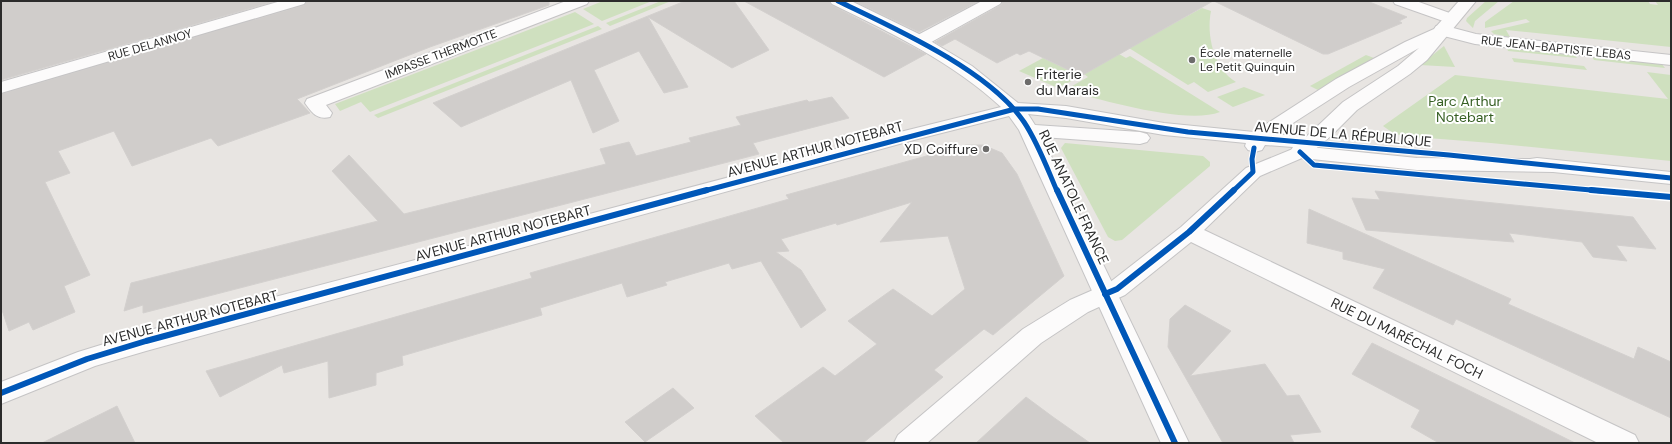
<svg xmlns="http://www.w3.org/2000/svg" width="1672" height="444" viewBox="0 0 1672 444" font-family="'DM Sans',sans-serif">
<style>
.green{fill:#cfe0bf}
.building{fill:#d0cdcb;stroke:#d3d0ce}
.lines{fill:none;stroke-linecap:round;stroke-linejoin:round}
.minor-casing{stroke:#c5c4c5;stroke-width:2}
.tertiary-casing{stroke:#c5c4c5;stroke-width:2}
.minor{fill:#fcfbfb;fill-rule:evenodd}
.tertiary{fill:#fcfbfb;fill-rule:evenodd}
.cycleway-far1-casing{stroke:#fff;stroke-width:7}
.cycleway-casing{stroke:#fff;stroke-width:9}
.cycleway-far1{stroke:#0057b8;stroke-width:5}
.cycleway{stroke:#0057b8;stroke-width:6}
.poi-dot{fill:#6d6c6b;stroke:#fff;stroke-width:1.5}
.labels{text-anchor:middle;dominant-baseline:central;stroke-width:4;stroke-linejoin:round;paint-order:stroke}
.far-street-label{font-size:12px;fill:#2b2b2b;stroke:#fff}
.far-poi-label{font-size:12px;fill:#2b2b2b;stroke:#fff;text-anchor:start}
.poi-label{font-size:14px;fill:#2b2b2b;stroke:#fff;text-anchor:start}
.park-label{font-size:14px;fill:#365f23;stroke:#fff}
.street-label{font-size:14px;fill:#2b2b2b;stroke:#fff}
</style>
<rect width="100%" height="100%" fill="#e8e5e2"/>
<g class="green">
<polygon points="603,1 652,1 602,21 583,9"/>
<polygon points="661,1 671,1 610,26 606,23"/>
<polygon points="1486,1 1499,1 1475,21 1473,28 1466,21 1467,18"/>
<polygon points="1514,1 1648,1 1650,4 1658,5 1655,1 1671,2 1671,47 1506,30 1510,37 1494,34 1491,31 1530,22 1526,19 1485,28 1485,22"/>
<path d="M1202 8 1211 11C1206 35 1214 69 1236 82L1208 92 1194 82 1188 85 1129 48Z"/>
<polygon points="575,12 594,24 370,112 361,102 340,111 335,104"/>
<polygon points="598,26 602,29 378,118 374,115"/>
<polygon points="1444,46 1455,67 1420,65"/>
<polygon points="1506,46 1574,54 1577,58 1508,51"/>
<path d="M1119 54 1126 58 1130 56 1220 112C1186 125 1102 100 1065 90L1088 77 1084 74Z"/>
<polygon points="1366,55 1374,58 1318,90 1310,86"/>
<polygon points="1591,55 1661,63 1665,68 1594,60"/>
<polygon points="1043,58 1081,76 1058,88 1019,71"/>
<polygon points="1512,58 1584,66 1587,70 1514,62"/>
<polygon points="1647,72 1671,75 1671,161 1491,143 1403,136 1393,133 1383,126 1455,75 1668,99"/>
<polygon points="1244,87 1265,95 1233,107 1217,97"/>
<polygon points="1065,143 1203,156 1210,162 1210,166 1122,240 1115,241 1108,237 1061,148"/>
</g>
<g class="building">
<polygon points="1,1 276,1 1,80"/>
<polygon points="307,1 549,1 549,5 430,47 297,99 310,113 218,146 211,138 132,166 114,131 58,151 70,173 45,182 90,275 64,286 75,312 33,330 29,322 9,331 1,307 1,94 304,5"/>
<polygon points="685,1 734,1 769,50 732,68 648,17 688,87 664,93 639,51 594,70 619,121 593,133 571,80 461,127 433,103"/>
<polygon points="744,1 829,1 831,5 926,54 884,77"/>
<polygon points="854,1 979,1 919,32"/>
<polygon points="1003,1 1213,1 1081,76 1029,51 1020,55 1017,53 997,63 955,39 942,46 935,42 1001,5"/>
<polygon points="1214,1 1367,1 1407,17 1399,21 1402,23 1328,54 1323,54"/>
<polygon points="832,97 849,118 753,143 759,154 143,313 143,305 124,311 131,283 378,221 332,171 349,155 404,214 606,164 600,149 629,142 636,156 691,142 689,138 741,125 736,117 807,100 809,102"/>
<polygon points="966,145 983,145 1002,153 1017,174 1064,276 993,335 984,329 934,370 943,377 863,443 784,443 755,416 823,367 835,376 877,344 848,321 893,289 932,316 965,289 948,236 880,242 912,202 837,225 836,223 781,239 789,251 776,252 801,270 826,310 801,328 761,261 732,269 729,263 665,282 667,285 627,297 622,283 540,308 542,315 402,356 403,365 376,373 376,385 329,398 328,361 284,373 282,365 220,397 206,371 532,278 530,273 789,199 786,195"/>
<polygon points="1375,191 1633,217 1656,249 1616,245 1627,261 1593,257 1582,242 1509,233 1514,242 1366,230 1352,198 1380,200"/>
<polygon points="1309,209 1511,299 1508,304 1634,359 1638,347 1671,362 1671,418 1456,319 1453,325 1373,288 1385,269 1343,259 1343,252 1307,243"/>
<polygon points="1185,305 1231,331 1190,376 1265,364 1287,396 1299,395 1321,432 1290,435 1294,443 1223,443 1168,347 1170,319"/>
<polygon points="1372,343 1517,414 1575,443 1439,443 1411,427 1420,410 1352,374"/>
<polygon points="673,388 694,408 645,442 625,422"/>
<polygon points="1026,397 1053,417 1090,443 976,443"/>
<polygon points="117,406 135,443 42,443 105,412"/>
</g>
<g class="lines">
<g class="minor-casing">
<g id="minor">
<polygon points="281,1 306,1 304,4 1,93 1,82"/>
<path d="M566 1H589L587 4 326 105 332 113 330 117C317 120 312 113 305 103L307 99Z"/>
<polygon points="982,1 1002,1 1000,4 926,45 920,46 914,45 912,41 914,37"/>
<polygon points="1393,1 1416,1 1458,16 1460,19 1458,22 1452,24 1446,22 1395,4"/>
<polygon points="1442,25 1476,34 1671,55 1671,65 1475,44 1436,34 1434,30 1436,26"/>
<polygon points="1300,146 1417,158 1530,159 1537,158 1671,172 1671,184 1553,172 1417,170 1302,158 1260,176 1204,230 1635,435 1639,443 1598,443 1191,242 1125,295 1088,312 1041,343 927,443 894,443 898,435 1023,329 1070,300 1109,283 1181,227 1246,168"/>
</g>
</g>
<g class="tertiary-casing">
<path id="tertiary" d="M830 1H851L919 34 972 66 1018 103 1066 106 1164 123 1254 132 1336 79 1405 42 1434 29 1459 1H1476L1427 60 1410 74 1357 110 1332 135 1307 156 1300 158 1293 156 1290 152 1293 147 1265 145 1262 150 1255 152 1248 150 1245 146 1246 143 1164 135 1066 118 1028 114 1035 125 1140 132 1147 134 1150 138 1147 142 1140 144 1042 137 1189 443H1161L1019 130 1009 116 914 140 146 351 95 366 1 404V382L78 352 146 331 900 132 1001 107C952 62 892 33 832 4ZM1419 48 1398 66 1343 102 1306 137 1276 134 1349 87Z"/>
</g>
<use href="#minor" class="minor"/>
<use href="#tertiary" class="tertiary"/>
<g class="cycleway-far1-casing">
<g id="cycleway-far1">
<path d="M838 1C894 28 989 70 1024 122 1038 143 1047 168 1057 191"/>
<polyline points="1300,152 1314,165 1602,191"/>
<polyline points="704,191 1015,109 1038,109 1188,132 1449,155 1671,178"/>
<polyline points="1233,191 1253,172 1252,159 1254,148"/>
</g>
</g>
<g class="cycleway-casing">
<g id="cycleway">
<polyline points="1057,190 1175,443"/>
<polyline points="1591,190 1671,197"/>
<polyline points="1105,294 1117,289 1189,232 1234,190"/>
<polyline points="1,393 87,359 146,341 707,190"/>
</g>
</g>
<use href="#cycleway-far1" class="cycleway-far1"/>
<use href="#cycleway" class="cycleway"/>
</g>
<g class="poi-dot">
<circle cx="1192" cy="60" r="4"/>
<circle cx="1028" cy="82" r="4"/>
<circle cx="986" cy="149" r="4"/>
</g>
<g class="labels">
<g class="far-street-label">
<text transform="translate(150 45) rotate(-16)">RUE DELANNOY</text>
<text transform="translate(1556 48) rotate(6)">RUE JEAN-BAPTISTE LEBAS</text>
<text transform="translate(441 54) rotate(-21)">IMPASSE THERMOTTE</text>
</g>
<g class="far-poi-label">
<text x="1200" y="53">École maternelle<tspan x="1200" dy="14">Le Petit Quinquin</tspan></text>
</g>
<g class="poi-label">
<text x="1036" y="74">Friterie<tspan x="1036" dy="16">du Marais</tspan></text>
<text x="978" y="149" text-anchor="end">XD Coiffure</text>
</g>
<g class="park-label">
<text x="1465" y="101">Parc Arthur<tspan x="1465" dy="16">Notebart</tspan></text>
</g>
<g class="street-label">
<text transform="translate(1343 134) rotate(5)">AVENUE DE LA RÉPUBLIQUE</text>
<text transform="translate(815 149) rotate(-15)">AVENUE ARTHUR NOTEBART</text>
<text transform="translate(1074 197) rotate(65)">RUE ANATOLE FRANCE</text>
<text transform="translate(503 233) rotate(-15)">AVENUE ARTHUR NOTEBART</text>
<text transform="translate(190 318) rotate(-15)">AVENUE ARTHUR NOTEBART</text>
<text transform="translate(1407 338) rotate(26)">RUE DU MARÉCHAL FOCH</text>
</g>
</g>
<rect width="1672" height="444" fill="none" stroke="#2b2b2b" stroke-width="4"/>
</svg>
